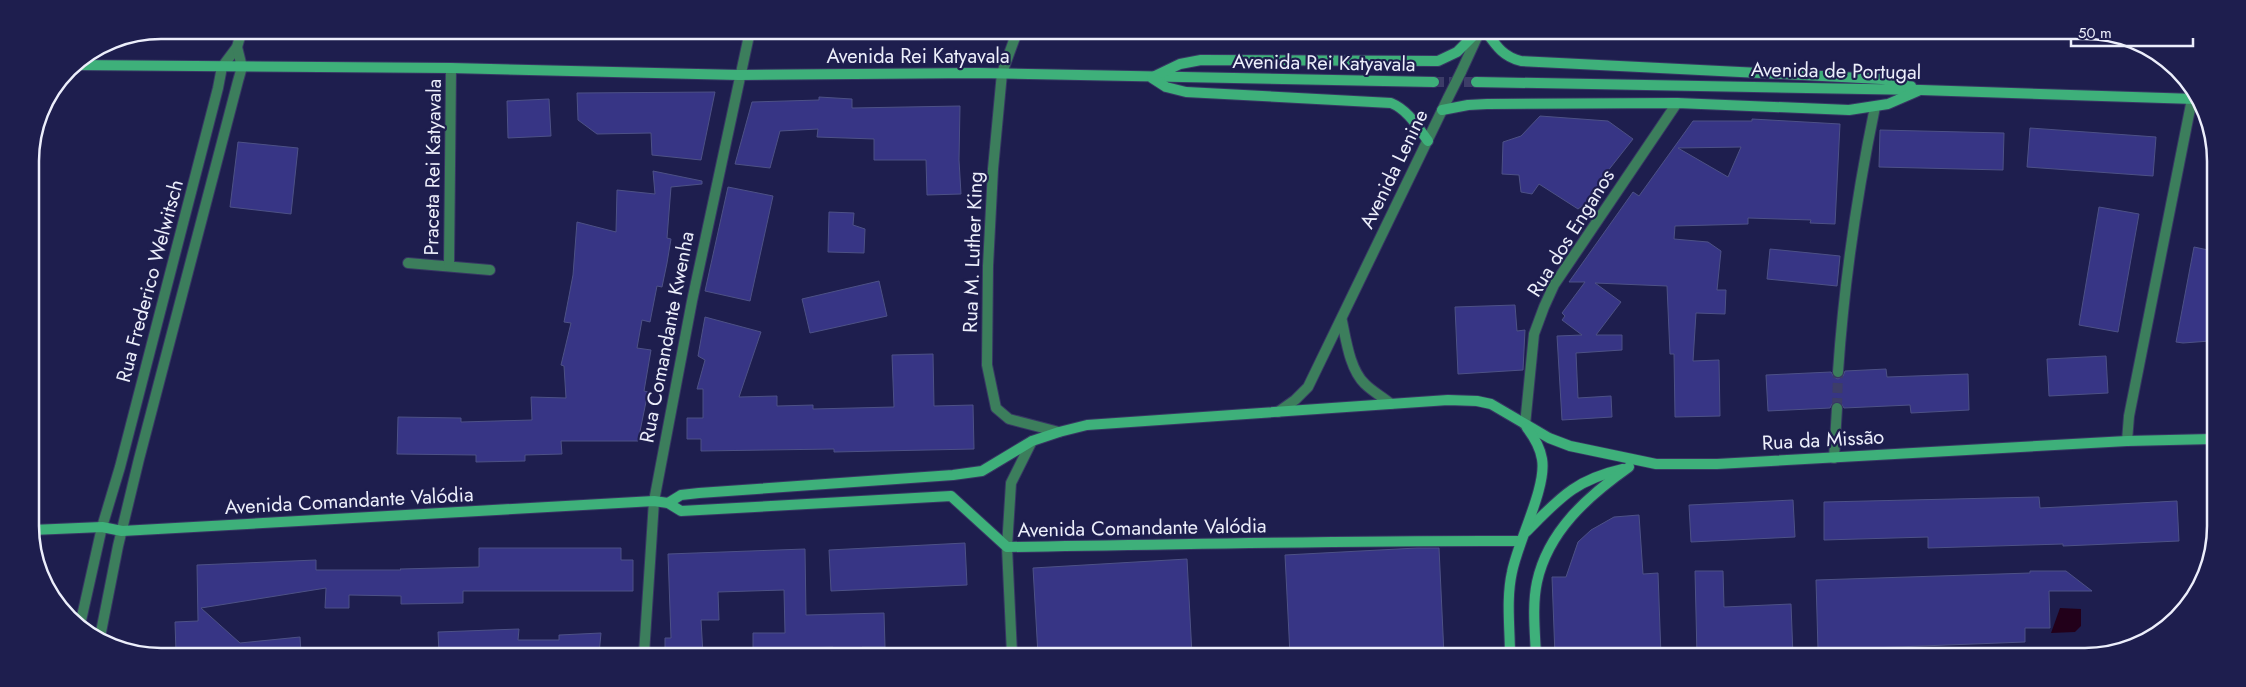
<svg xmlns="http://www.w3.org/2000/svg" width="2246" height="687" viewBox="0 0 2246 687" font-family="Jost,sans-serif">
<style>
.water{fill:#22001a}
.building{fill:#373585;stroke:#4d5186;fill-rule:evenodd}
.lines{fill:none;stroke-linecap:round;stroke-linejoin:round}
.minor-tunnel{stroke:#3d3d68;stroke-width:10;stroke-dasharray:10 5;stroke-linecap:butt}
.secondary-tunnel{stroke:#3d3d68;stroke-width:10;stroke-dasharray:10 5;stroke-linecap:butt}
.minor-casing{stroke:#373763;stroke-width:12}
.tertiary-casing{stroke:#373763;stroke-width:12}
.secondary-casing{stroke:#373763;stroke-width:12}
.minor{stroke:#3c7e5c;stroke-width:10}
.tertiary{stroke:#3c7e5c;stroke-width:10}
.secondary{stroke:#3eb07a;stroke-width:10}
.tertiary-bridge-casing{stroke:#373763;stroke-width:12;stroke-linecap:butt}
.tertiary-bridge{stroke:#3c7e5c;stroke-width:10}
.labels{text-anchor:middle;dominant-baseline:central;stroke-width:4.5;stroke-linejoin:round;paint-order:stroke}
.street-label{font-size:20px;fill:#eceefb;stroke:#1e1e4e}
.rim{fill:none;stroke:#eceefb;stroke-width:2.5}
</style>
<rect width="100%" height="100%" fill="#1e1e4e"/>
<polygon class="water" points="2060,608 2081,609 2081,626 2075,632 2051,633"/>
<g class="building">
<polygon points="715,92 701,160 652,155 651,133 597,134 578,120 577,93"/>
<polygon points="819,97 852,99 852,108 960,106 959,160 961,194 927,195 926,160 874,160 874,139 817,137 818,129 780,131 770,168 735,164 752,102 819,100"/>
<polygon points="549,99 551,136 508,138 507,101"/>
<polygon points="1540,116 1608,121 1633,139 1607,172 1589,201 1578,209 1539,184 1532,194 1521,192 1519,175 1502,174 1503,142 1521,136"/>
<path d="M1752 119 1840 124 1835 224 1810 223 1811 220 1748 218V224L1675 226 1674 239 1708 242 1721 251 1717 290H1726L1725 314 1696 313 1693 361 1719 360 1720 416 1675 417 1674 354H1670L1667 286 1595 283 1621 302 1596 335H1622V350L1576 353 1578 398 1611 396 1612 417 1562 420 1557 336 1582 335 1562 320 1565 316 1562 313 1585 282H1569L1633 192 1639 196 1693 121H1752ZM1741 147 1728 177 1678 148Z"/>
<polygon points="2030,128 2156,137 2153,176 2027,167"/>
<polygon points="1880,130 2004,133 2003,170 1879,167"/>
<polygon points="238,142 298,148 291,214 230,207"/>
<polygon points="653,171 702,181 702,184 671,187 667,238 671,239 667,263 662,287 657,286 650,322 642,320 637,348 651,350 644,391 648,392 638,441 561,441 562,454 525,455 525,461 476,462 476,455 397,454 398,417 461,418 461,422 532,420 531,397 566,398 564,366 561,365 571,323 564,322 573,275 577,222 616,232 617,190 655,194"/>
<polygon points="728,187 773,196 750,301 705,291"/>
<polygon points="2099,207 2139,214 2118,332 2079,325"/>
<polygon points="829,212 854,213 853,225 865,229 864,253 828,252"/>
<polygon points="2194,247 2213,251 2213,325 2210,341 2183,343 2176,342"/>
<polygon points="1770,249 1840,256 1837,286 1767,279"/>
<polygon points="879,281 887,316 810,333 802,299"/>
<polygon points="1515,305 1517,331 1525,330 1523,370 1458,374 1455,307"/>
<polygon points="705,317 761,332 739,397 777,396 777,406 813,405 813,409 894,407 892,355 933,354 934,406 973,405 974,449 834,452 834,449 701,451 701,439 687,439 687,418 703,418 703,389 697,389 705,360 698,356"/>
<polygon points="2106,356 2108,393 2049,396 2047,359"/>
<polygon points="1886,369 1887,377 1968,374 1969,410 1911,413 1910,405 1844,408 1841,403 1837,401 1832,404 1830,408 1768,411 1766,375 1831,372 1834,377 1838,379 1843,376 1845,371"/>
<polygon points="2039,497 2040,508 2177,501 2179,541 2063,546 2063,544 1928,548 1928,537 1824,540 1824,502"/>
<polygon points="1793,500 1795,537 1691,542 1689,505"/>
<polygon points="1639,515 1643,574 1658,573 1661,656 1555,656 1552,577 1566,577 1578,542 1591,530 1614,517"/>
<polygon points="965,543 967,585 831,591 829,550"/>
<polygon points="479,548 621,548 621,560 633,560 633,591 463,591 463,603 401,604 401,596 349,595 349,608 325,608 326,588 201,608 240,643 300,637 301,653 176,653 175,622 198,621 197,565 316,560 316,570 401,570 400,569 479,567"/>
<polygon points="1417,548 1439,548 1444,655 1290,655 1285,555"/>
<polygon points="805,549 806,615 884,613 885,647 862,647 862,654 833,654 833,647 778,649 778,654 753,654 753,633 785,633 784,590 718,592 719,620 701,620 703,654 665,654 665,638 671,638 668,554"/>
<polygon points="1187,559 1192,655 1038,655 1033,568"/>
<polygon points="1695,571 1723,571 1724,607 1791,604 1793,656 1697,656"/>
<polygon points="2030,571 2066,571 2092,591 2049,591 2050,628 2025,628 2025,642 1818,650 1816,580 2030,573"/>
<polygon points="519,629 518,640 559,640 559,635 601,633 599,654 439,653 438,632"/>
</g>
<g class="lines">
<polyline class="minor-tunnel" points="1837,408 1838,372"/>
<polyline class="secondary-tunnel" points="1434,82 1476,82"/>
<g class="minor-casing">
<g id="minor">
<polyline points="1017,32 1002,73 993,169 988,266 987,365 996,408 1009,419 1059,432"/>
<polyline points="408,263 490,270"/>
<polyline points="449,266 451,68"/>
<path d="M1838 372C1844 283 1857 194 1875 107"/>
<polyline points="1525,425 1534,334 1544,307 1554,285 1677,103"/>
<polyline points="2127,441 2129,416 2193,94"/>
<polyline points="1834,458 1837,408"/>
<polyline points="644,654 654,501 692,301 750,31"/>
<polyline points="1012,654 1007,547 1011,483 1032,441"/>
</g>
</g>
<g class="tertiary-casing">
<g id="tertiary">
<polyline points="1461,72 1479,33"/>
<path d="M1342 321C1346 340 1350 370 1365 384 1373 392 1383 397 1391 404"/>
<polyline points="1278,412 1295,400 1308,387 1448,98"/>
<polyline points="80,625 102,527 120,467 218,88 222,67 237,47 242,30"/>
<polyline points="100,637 118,546 139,459 238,81 242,67 237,47"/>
</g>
</g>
<g class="secondary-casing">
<g id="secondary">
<path d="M1487 33C1497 47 1504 57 1521 61L1881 79 1911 86"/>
<polyline points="73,65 451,68 739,75 978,73 1434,82"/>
<polyline points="1155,76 1180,64 1201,60 1438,61 1457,52 1476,33"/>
<path d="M1152 78 1166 87 1186 92 1391 103C1408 110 1417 126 1428 141"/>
<polyline points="1476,82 1921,90 2195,99"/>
<polyline points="1442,110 1468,105 1487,104 1677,103 1849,110 1888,104 1918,91"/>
<polyline points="668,503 681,495 699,493 953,475 982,471 1032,441 1059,432 1087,425 1448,400 1477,401 1491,404 1549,438 1570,446 1656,464 1717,464 2127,441 2212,439"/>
<path d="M32 530 102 527 122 531 654 501 668 503 681 511 951 496 1007 547C1178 545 1349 540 1520 541"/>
<path d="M1526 532C1559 499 1574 480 1623 469"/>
<path d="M1510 656C1510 628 1506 599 1512 572 1518 541 1547 487 1542 459 1540 447 1534 437 1527 428"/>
<path d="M1536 656C1535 632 1532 605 1537 582 1548 531 1588 496 1629 467"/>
</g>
</g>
<use href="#minor" class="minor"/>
<use href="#tertiary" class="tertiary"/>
<use href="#secondary" class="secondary"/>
<g class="tertiary-bridge-casing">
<polyline id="tertiary-bridge" points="1448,98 1461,72"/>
</g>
<use href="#tertiary-bridge" class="tertiary-bridge"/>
</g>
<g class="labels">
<g class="street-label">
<text x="918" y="56">Avenida Rei Katyavala</text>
<text transform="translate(1324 63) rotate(1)">Avenida Rei Katyavala</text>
<text transform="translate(1836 71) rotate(1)">Avenida de Portugal</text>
<text transform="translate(433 167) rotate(-89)">Praceta Rei Katyavala</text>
<text transform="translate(1394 169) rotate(-64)">Avenida Lenine</text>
<text transform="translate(1571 233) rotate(-58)">Rua dos Enganos</text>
<text transform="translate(973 252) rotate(-88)">Rua M. Luther King</text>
<text transform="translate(150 281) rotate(-75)">Rua Frederico Welwitsch</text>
<text transform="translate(667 337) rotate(-79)">Rua Comandante Kwenha</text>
<text transform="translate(1823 440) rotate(-3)">Rua da Missão</text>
<text transform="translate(349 501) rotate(-3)">Avenida Comandante Valódia</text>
<text transform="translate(1142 528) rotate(-1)">Avenida Comandante Valódia</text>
</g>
</g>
<path d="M0 0H2246V687H0ZM161 39H2085A122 122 0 0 1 2207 161V526A122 122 0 0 1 2085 648H161A122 122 0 0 1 39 526V161A122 122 0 0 1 161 39Z" fill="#1e1e4e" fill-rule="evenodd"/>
<path class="rim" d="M161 39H2085A122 122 0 0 1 2207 161V526A122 122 0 0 1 2085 648H161A122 122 0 0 1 39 526V161A122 122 0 0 1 161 39Z"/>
<path d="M2071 38v8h122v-8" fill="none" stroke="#eceefb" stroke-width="2.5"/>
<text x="2078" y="38" font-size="15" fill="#eceefb" stroke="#1e1e4e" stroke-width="4" paint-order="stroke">50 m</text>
</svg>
